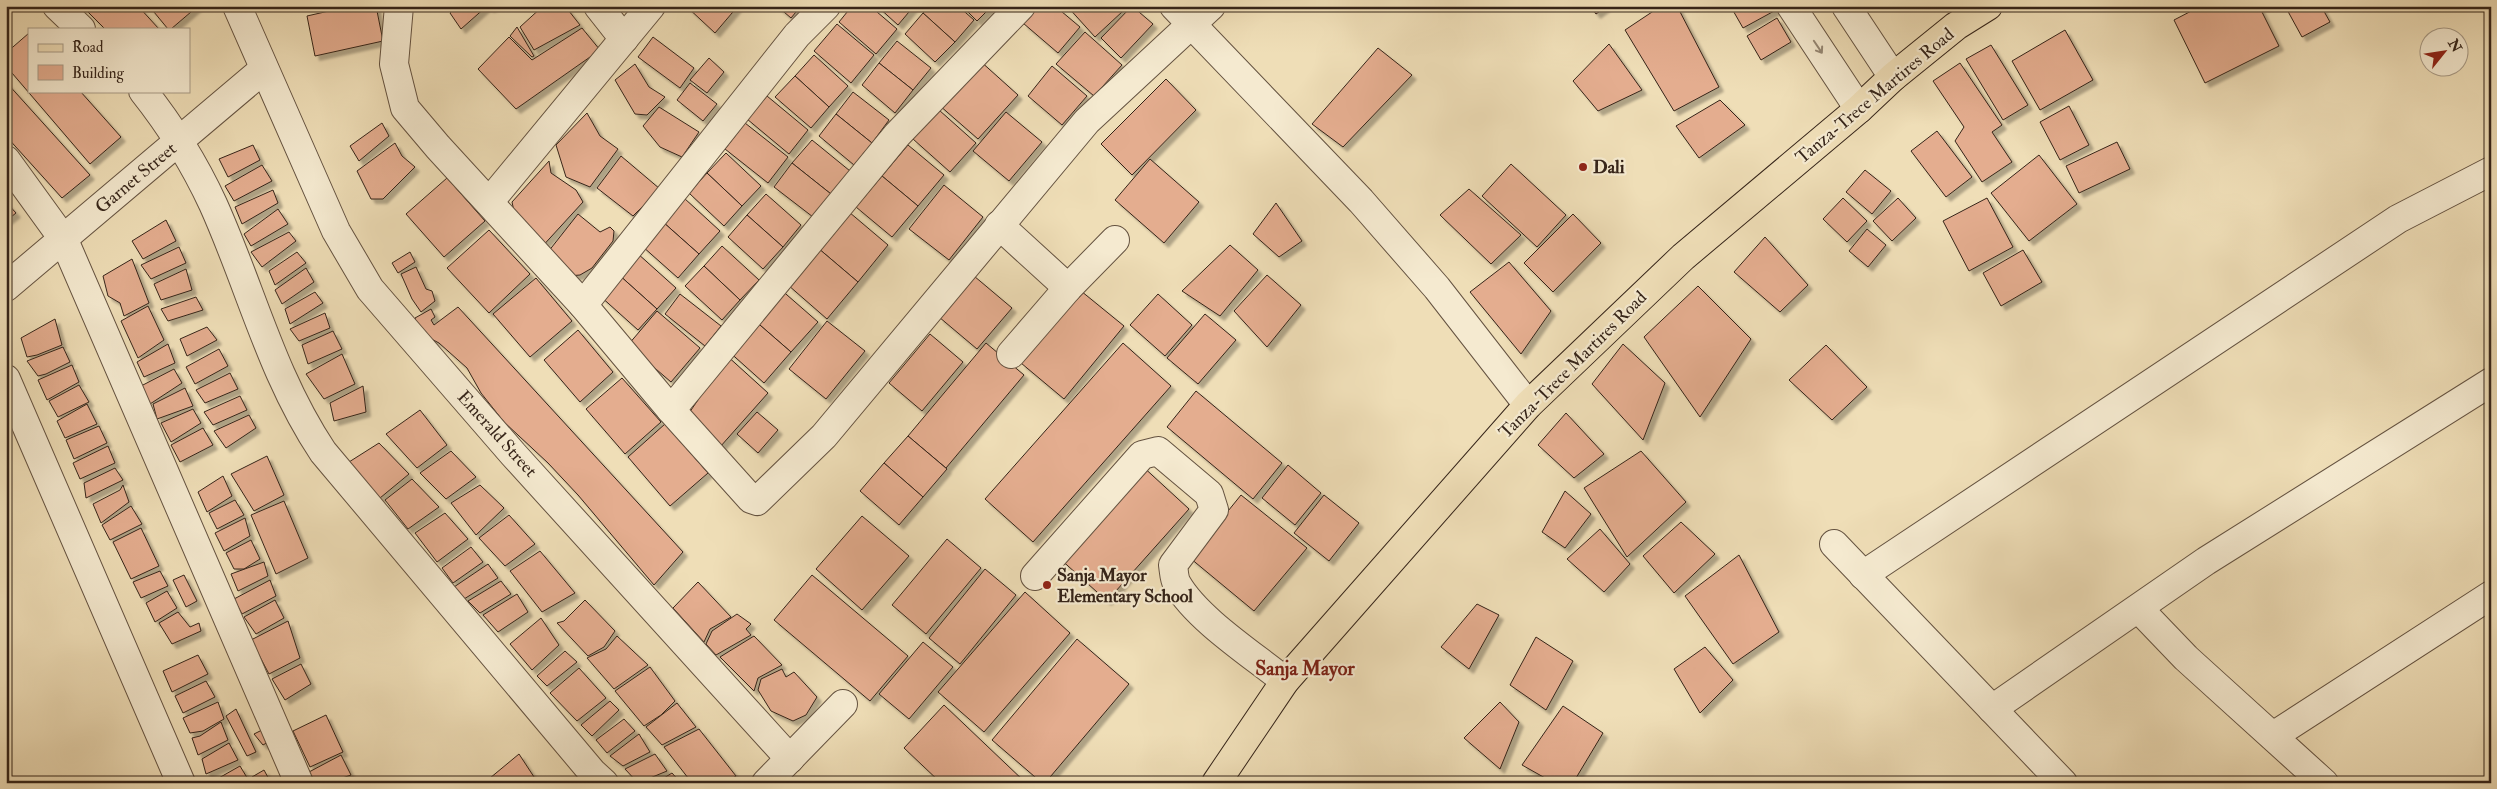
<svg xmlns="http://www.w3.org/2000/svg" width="2497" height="789" viewBox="0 0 2497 789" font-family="'IM FELL Double Pica',serif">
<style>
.building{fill:#e4ad8f;stroke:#352419;filter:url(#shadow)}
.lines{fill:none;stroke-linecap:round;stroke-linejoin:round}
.minor-casing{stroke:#645240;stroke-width:30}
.major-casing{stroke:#352419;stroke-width:30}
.minor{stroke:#f5ead0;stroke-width:28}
.major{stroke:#efdeb7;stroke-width:28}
.oneway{stroke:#958774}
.poi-dot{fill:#8f2418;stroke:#f5ead0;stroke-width:2}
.labels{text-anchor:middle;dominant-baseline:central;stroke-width:4.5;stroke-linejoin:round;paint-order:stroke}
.street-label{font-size:18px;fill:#352419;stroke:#f5ead0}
.poi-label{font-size:18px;font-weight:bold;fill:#352419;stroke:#f5ead0;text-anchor:start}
.quarter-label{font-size:20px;font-weight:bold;fill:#7a1f14;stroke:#f5ead0}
</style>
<defs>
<filter id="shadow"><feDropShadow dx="4.5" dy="4.5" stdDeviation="1" flood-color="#0004"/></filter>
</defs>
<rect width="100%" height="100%" fill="#efdeb7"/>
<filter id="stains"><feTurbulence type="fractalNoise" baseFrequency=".004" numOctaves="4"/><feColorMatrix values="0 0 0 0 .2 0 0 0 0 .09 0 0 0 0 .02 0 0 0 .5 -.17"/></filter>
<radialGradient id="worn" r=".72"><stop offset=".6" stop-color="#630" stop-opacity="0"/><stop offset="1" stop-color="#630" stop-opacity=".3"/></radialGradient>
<g class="building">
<polygon points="82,6 138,6 159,29 105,29"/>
<polygon points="149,6 198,6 171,29 168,29"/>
<polygon points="351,6 376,6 383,41 315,56 307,16"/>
<polygon points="457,6 492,6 493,7 489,8 487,6 461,29 450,13"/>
<polygon points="543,6 565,6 580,25 534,50 520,27"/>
<polygon points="686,6 738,6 715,33"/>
<polygon points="777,6 801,6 791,18"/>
<polygon points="852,6 870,6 897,29 876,54 839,22"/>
<polygon points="877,6 914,6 898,25"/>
<polygon points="930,6 958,6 974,20 955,42 923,13"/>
<polygon points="962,6 992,6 977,21"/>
<polygon points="1037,6 1055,6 1080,27 1058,53 1023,23"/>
<polygon points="1067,6 1119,6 1123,11 1095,37"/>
<polygon points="1132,6 1153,24 1121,58 1101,38"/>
<polygon points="1590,6 1607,6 1596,14"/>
<polygon points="1661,6 1677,6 1719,87 1674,111 1625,30"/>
<polygon points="1774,6 1776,10 1743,28 1731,7"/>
<polygon points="2201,6 2259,6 2279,46 2205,83 2174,20"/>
<polygon points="2285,6 2321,6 2330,22 2302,37"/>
<polygon points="923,13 955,42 935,62 905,34"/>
<polygon points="1777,18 1791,42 1761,60 1747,36"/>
<polygon points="837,24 874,55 851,83 814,51"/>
<polygon points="517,27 534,56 532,57 510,36"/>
<polygon points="582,28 600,50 516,109 478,69 509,37 532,60"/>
<polygon points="2065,30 2093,80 2040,110 2012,61"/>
<polygon points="1085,32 1122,65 1094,96 1056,64"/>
<polygon points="29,33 29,91 80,91 121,137 90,164 6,66 6,53"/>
<polygon points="653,37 694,68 680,88 638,57"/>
<polygon points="897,41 931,68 913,90 879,63"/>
<polygon points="1609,44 1642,90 1598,111 1573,81"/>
<polygon points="1991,45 2028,105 2003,120 1966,59"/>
<polygon points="1378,48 1412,75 1343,147 1312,124"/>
<polygon points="814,55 848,86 829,107 795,76"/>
<polygon points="709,58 724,72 707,93 690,80"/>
<polygon points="979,60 1018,95 978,139 939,105"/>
<polygon points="879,63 913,90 895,113 862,85"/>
<polygon points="1960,63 2002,125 1992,132 2012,162 1982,182 1955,141 1964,127 1933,81"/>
<polygon points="635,64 649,87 665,97 647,115 635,114 615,80"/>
<polygon points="1052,66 1087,96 1062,125 1028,96"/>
<polygon points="795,76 829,107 811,128 775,97"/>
<polygon points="1166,79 1196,110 1132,175 1101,144"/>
<polygon points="6,82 90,175 62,198 6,136"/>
<polygon points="690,83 717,104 703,121 677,100"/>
<polygon points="853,92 889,120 872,143 836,114"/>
<polygon points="767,96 808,130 789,154 747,119"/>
<polygon points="1720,100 1745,125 1699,158 1676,126"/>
<polygon points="2069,106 2089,145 2060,160 2040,122"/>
<polygon points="659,107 699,132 682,157 660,147 643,126"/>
<polygon points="939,110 976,143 950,172 913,139"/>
<polygon points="1006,112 1042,142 1009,181 973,151"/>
<polygon points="587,113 600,136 618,149 590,187 566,177 556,145"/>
<polygon points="836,114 872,143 854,165 819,136"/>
<polygon points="382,123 389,136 359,161 350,146"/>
<polygon points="745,123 788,157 768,183 725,149"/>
<polygon points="1937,131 1972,177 1946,197 1911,151"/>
<polygon points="812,140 850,171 831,194 792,163"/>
<polygon points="2117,142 2130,169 2079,193 2066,166"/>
<polygon points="395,143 402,156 415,167 383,199 371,199 357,171"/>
<polygon points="253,145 260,160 228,177 219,159"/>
<polygon points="908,145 944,175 918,206 882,176"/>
<polygon points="726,153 761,186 742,206 707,173"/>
<polygon points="2039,155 2077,204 2029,241 1991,193"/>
<polygon points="621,156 660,189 633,216 597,188"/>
<polygon points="1150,159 1199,202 1164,243 1115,200"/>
<polygon points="549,161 551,173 576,190 583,202 539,250 517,225 512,202"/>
<polygon points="792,163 831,194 813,217 774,187"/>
<polygon points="1511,164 1566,215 1537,247 1482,196"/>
<polygon points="262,165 272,181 234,201 225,186"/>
<polygon points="1865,170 1891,191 1872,214 1846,192"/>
<polygon points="707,173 742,206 724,226 689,193"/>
<polygon points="882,176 918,206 892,237 856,207"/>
<polygon points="447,178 485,221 444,257 406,214"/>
<polygon points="944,185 983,217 949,260 909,229"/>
<polygon points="1469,189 1521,235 1491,264 1440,215"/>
<polygon points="273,190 278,203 242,224 235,207"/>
<polygon points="766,194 801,225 783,247 747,215"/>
<polygon points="684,198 720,231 699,254 663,222"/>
<polygon points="1843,198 1867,221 1847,242 1823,219"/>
<polygon points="1898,198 1916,218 1892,241 1873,221"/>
<polygon points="1987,198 2013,247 1969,271 1943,221"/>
<polygon points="6,202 16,213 6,221"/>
<polygon points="1276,203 1302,241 1279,257 1253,234"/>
<polygon points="278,209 288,224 251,246 244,234"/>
<polygon points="849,212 888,245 858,282 818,248"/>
<polygon points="578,214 600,232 610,227 614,231 613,241 592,268 580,275 568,276 548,252"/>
<polygon points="1573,214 1601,243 1553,292 1524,263"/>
<polygon points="747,215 783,247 763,269 728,237"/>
<polygon points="166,220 176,241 143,259 132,241"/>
<polygon points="663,222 699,254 678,278 642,246"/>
<polygon points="1867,229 1886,245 1868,267 1849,251"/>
<polygon points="489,230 530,274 489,313 447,268"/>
<polygon points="289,232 296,241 262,267 251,252"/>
<polygon points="1765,237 1808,285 1780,312 1734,272"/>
<polygon points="1230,245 1258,270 1220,316 1182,291"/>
<polygon points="722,246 759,280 740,300 704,266"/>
<polygon points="179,247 186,263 151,279 141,265"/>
<polygon points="818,248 858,282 827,319 788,285"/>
<polygon points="2023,250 2042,282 2001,306 1983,273"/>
<polygon points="297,252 306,263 275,285 269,271"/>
<polygon points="410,252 415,262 398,273 392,263"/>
<polygon points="637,253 676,288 657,309 618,274"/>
<polygon points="132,259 149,303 124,316 120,303 108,296 103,276"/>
<polygon points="1509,262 1551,311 1521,354 1470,292"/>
<polygon points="704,266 740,300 722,320 685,286"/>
<polygon points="416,267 426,289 432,291 435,301 421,312 412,299 401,274"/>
<polygon points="306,268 314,282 282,304 275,290"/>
<polygon points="186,269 192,290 161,300 154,284"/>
<polygon points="618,274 657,309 638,330 599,295"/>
<polygon points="1267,275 1301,305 1267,347 1234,311"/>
<polygon points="974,276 1012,308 977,349 939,317"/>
<polygon points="536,278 572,321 530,357 493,314"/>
<polygon points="1698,286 1751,339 1700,417 1644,337"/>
<polygon points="779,288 818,322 791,352 753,319"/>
<polygon points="1081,291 1124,326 1064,399 1021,363"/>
<polygon points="315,292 323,303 290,324 285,309"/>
<polygon points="680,294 721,326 705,346 665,314"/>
<polygon points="1158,294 1192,325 1165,356 1130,325"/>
<polygon points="196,297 203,310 168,321 161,309"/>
<polygon points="148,306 164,340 138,358 121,321"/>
<polygon points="458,307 683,552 654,585 578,495 548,463 504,422 481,393 467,368 439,343 420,333 415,318 431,309 435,317 431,320 434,325"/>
<polygon points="657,311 700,348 671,382 628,345"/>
<polygon points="325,313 330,328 299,341 290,329"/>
<polygon points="1205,314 1236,340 1198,384 1167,358"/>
<polygon points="55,319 62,345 37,355 27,357 21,338"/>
<polygon points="753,319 791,352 764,383 726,349"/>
<polygon points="827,321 865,351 826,399 789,369"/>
<polygon points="207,327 217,340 187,356 180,339"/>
<polygon points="578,330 613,372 580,402 544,360"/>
<polygon points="333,331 342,349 308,364 302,345"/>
<polygon points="930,334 963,362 922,411 889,383"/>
<polygon points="986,343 1024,375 946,468 908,436"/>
<polygon points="1123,343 1171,386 1033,542 985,499"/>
<polygon points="168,344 175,363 144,377 137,362"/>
<polygon points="1623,344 1665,383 1643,440 1592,384"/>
<polygon points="1826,345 1867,387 1832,420 1789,380"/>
<polygon points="63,347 70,362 46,374 38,376 27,361"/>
<polygon points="219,349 228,366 195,384 186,367"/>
<polygon points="342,354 355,384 324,399 306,374"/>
<polygon points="725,354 768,393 720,447 689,413 698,400 691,394"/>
<polygon points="72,365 79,382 47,400 38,380"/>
<polygon points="174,369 182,383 150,404 141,386"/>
<polygon points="230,373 238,389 205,403 196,390"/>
<polygon points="622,378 661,422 625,454 586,409"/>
<polygon points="79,385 89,402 58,417 49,401"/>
<polygon points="363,386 366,412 334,421 330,403"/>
<polygon points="185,388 193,406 157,419 153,404"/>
<polygon points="1196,391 1282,463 1253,499 1167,427"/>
<polygon points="240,396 247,410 213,425 204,412"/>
<polygon points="87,404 97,424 65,438 57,421"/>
<polygon points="193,409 201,423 171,442 161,423"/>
<polygon points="420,410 447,445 417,468 386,434"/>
<polygon points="757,412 778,430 758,453 737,434"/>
<polygon points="1566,413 1604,454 1574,478 1538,445"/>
<polygon points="249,415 256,428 226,448 214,431"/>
<polygon points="665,424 708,473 670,506 628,457"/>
<polygon points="99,426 107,443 74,459 66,440"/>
<polygon points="203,428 213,445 180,462 171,445"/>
<polygon points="908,436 947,469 923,497 884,463"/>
<polygon points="379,443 409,474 380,498 349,462"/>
<polygon points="108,446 115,463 80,479 73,463"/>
<polygon points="451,451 476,477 446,499 420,473"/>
<polygon points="1641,451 1686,502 1627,557 1584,488"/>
<polygon points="267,456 284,495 254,511 231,474"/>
<polygon points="884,463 923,497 899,525 860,491"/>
<polygon points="1140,464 1189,509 1107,601 1058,557"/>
<polygon points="1288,465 1321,493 1295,525 1262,498"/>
<polygon points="115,468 123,480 86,498 84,483"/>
<polygon points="223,476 232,496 207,512 198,492"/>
<polygon points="412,479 439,507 408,529 385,500"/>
<polygon points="123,485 129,502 101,523 93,504 120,490"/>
<polygon points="480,485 504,508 476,535 451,503"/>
<polygon points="1565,491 1591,514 1565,548 1542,532"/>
<polygon points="1241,495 1307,548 1254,611 1190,558"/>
<polygon points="1324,495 1359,523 1329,561 1294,533"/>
<polygon points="235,500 244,515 217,529 209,513"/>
<polygon points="284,501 308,558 276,574 251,515"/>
<polygon points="131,506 142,524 110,540 102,525"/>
<polygon points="445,513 468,539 437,562 415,533"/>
<polygon points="509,515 535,544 505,566 479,538"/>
<polygon points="862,516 909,556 862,610 816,569"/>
<polygon points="245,518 250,536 224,551 215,533"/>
<polygon points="1681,522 1715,554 1674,593 1643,556"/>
<polygon points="141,528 159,566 131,579 113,542"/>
<polygon points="1600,529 1630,564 1604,592 1567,559"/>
<polygon points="947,539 981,568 926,634 892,605"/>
<polygon points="251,540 260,559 244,569 234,569 226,553"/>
<polygon points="471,547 483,562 453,583 442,568"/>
<polygon points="540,551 575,593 542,612 510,571"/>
<polygon points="1739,555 1779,632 1733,664 1685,596"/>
<polygon points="264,562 268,576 238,591 231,574"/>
<polygon points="488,564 498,578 464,599 454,587"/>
<polygon points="985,569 1016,595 960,664 929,638"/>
<polygon points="160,571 168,586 141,598 133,582"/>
<polygon points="184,575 197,601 186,607 173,580"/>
<polygon points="812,575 908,656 870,701 774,620"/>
<polygon points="270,580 276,596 242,614 234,599"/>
<polygon points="501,581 511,594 480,613 468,601"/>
<polygon points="698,582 731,617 710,629 704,642 673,608"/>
<polygon points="167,591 177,608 155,622 146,603"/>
<polygon points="1025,592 1070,633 984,732 938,692"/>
<polygon points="517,594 528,612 498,632 483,615"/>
<polygon points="275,600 284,618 256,634 244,617"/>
<polygon points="585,600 615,631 604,647 588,656 557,623 564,621"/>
<polygon points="1477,604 1499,615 1469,669 1441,647"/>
<polygon points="178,612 190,627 199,623 201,631 172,644 159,623"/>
<polygon points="737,614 751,624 746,629 751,635 716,655 706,644 712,631"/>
<polygon points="541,618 559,645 532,670 510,644"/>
<polygon points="288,621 300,658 269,674 251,640"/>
<polygon points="617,636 648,665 614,689 587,658 606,649"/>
<polygon points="754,636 782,665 758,678 754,691 720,657"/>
<polygon points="1536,637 1573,661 1546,710 1510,685"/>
<polygon points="1077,639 1129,684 1045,783 1042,783 992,740"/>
<polygon points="923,642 953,667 909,719 879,694"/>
<polygon points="1705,647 1733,680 1700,713 1674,669"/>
<polygon points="565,651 577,662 547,686 537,676"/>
<polygon points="198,655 208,674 172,692 163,671"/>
<polygon points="301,664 311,684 285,700 272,679"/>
<polygon points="650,667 675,701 661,715 644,726 615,691"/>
<polygon points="579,668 606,698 577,721 550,693"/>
<polygon points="782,669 786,677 794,672 817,697 806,715 793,721 771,711 758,690 761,679"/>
<polygon points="206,681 215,697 183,713 175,696"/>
<polygon points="610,701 619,710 592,736 581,725"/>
<polygon points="218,702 224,719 203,731 190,733 183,718"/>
<polygon points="1500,702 1519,722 1500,769 1464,738"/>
<polygon points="677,703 696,727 662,745 646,727"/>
<polygon points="944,705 1026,783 941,783 904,748"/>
<polygon points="1563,706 1603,733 1573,783 1554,783 1522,765"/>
<polygon points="236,709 256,752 247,756 226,716"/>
<polygon points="326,715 343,752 310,767 293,731"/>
<polygon points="624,719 635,731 607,753 596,740"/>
<polygon points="221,722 228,740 198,755 192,738 200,736"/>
<polygon points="266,728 273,739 263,745 254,734"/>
<polygon points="699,729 736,776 725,783 692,783 664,747"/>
<polygon points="639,734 650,752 623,766 610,756"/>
<polygon points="229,743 238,760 206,774 202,759"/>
<polygon points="519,754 536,780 532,783 484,783"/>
<polygon points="655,754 667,771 638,783 625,769"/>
<polygon points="341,755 351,775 328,783 315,783 309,772"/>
<polygon points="240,766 249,781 245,783 210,783 207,778 217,779"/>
<polygon points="264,770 271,783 256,783 252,777"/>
<polygon points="672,773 681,783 656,783"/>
<polygon points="352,778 355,783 338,783"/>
</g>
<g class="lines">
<g class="minor-casing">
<g id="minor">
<polyline points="57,6 81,29"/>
<polyline points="237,6 336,231 370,289 513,454 790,759"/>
<polyline points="399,6 394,64 405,108 438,147 583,305 671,410 751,499 757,501 824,436 1087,121 1211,6"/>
<polyline points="598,6 624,39"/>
<polyline points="1174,6 1361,201 1437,288 1528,405"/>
<polyline points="1791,6 1859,109"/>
<polyline points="1846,6 1893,77"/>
<path d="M143 91C170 125 195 165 213 204 251 288 271 374 323 452L592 772 604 783"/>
<polyline points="6,160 64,240 299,783"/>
<polyline points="490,201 651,6"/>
<polyline points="999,225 1068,288"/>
<polyline points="6,287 264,69"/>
<polyline points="583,305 797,35 826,6"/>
<polyline points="1011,354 1068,288 1115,240"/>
<polyline points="6,379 181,783"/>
<polyline points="671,410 897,135 1021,6"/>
<polyline points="1834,544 2063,783"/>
<polyline points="1863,575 2398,219 2491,171"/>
<path d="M1035 576 1142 455 1158 451 1209 494 1214 510 1173 565C1174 571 1174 579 1177 584 1197 619 1253 655 1285 681"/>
<polyline points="2139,609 2186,658 2324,783"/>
<polyline points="1992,709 2206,561 2491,382"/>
<polyline points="2273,736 2491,595"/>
<polyline points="766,783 843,704"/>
</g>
</g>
<g class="major-casing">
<polyline id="major" points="1216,783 1285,681 1528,405 1683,257 1859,109 1893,77 1956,26 1988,6"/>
</g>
<use href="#minor" class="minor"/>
<use href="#major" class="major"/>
</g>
<defs><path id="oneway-shaft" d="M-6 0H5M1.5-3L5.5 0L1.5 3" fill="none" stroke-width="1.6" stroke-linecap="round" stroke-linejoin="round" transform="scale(1.25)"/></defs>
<use class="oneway" href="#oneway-shaft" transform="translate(1818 47) rotate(56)"/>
<g class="poi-dot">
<circle cx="1583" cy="167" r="5"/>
<circle cx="1047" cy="585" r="5"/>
</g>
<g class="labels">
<g class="street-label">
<text transform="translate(1875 96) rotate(-40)">Tanza-Trece Martires Road</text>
<text transform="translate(136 178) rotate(-40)">Garnet Street</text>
<text transform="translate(1573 365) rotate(-45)">Tanza-Trece Martires Road</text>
<text transform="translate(497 434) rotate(48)">Emerald Street</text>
</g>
<g class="poi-label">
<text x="1593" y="167">Dali</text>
<text x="1057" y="575">Sanja Mayor<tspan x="1057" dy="21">Elementary School</tspan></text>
</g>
<g class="quarter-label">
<text x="1305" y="668">Sanja Mayor</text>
</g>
</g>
<rect width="2497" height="789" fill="none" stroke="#efdeb7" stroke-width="25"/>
<rect x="8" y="8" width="2482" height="774" fill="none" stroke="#352419" stroke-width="2.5"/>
<rect x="12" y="12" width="2472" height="764" fill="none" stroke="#352419"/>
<rect x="28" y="28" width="162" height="65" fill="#f5ead0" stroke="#a89b87"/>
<rect x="38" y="44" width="25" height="8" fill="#efdeb7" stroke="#a89b87"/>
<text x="72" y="52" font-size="15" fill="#352419">Road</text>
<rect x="38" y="65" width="25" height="15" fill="#e4ad8f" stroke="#a89b87"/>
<text x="72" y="78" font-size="15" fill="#352419">Building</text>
<g transform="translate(2444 52) rotate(60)"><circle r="24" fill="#f5ead0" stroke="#a89b87"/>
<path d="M0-4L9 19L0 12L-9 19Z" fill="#8f2418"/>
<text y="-8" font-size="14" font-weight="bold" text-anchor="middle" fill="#352419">N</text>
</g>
<rect width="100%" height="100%" filter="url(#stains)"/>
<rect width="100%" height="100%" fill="url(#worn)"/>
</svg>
